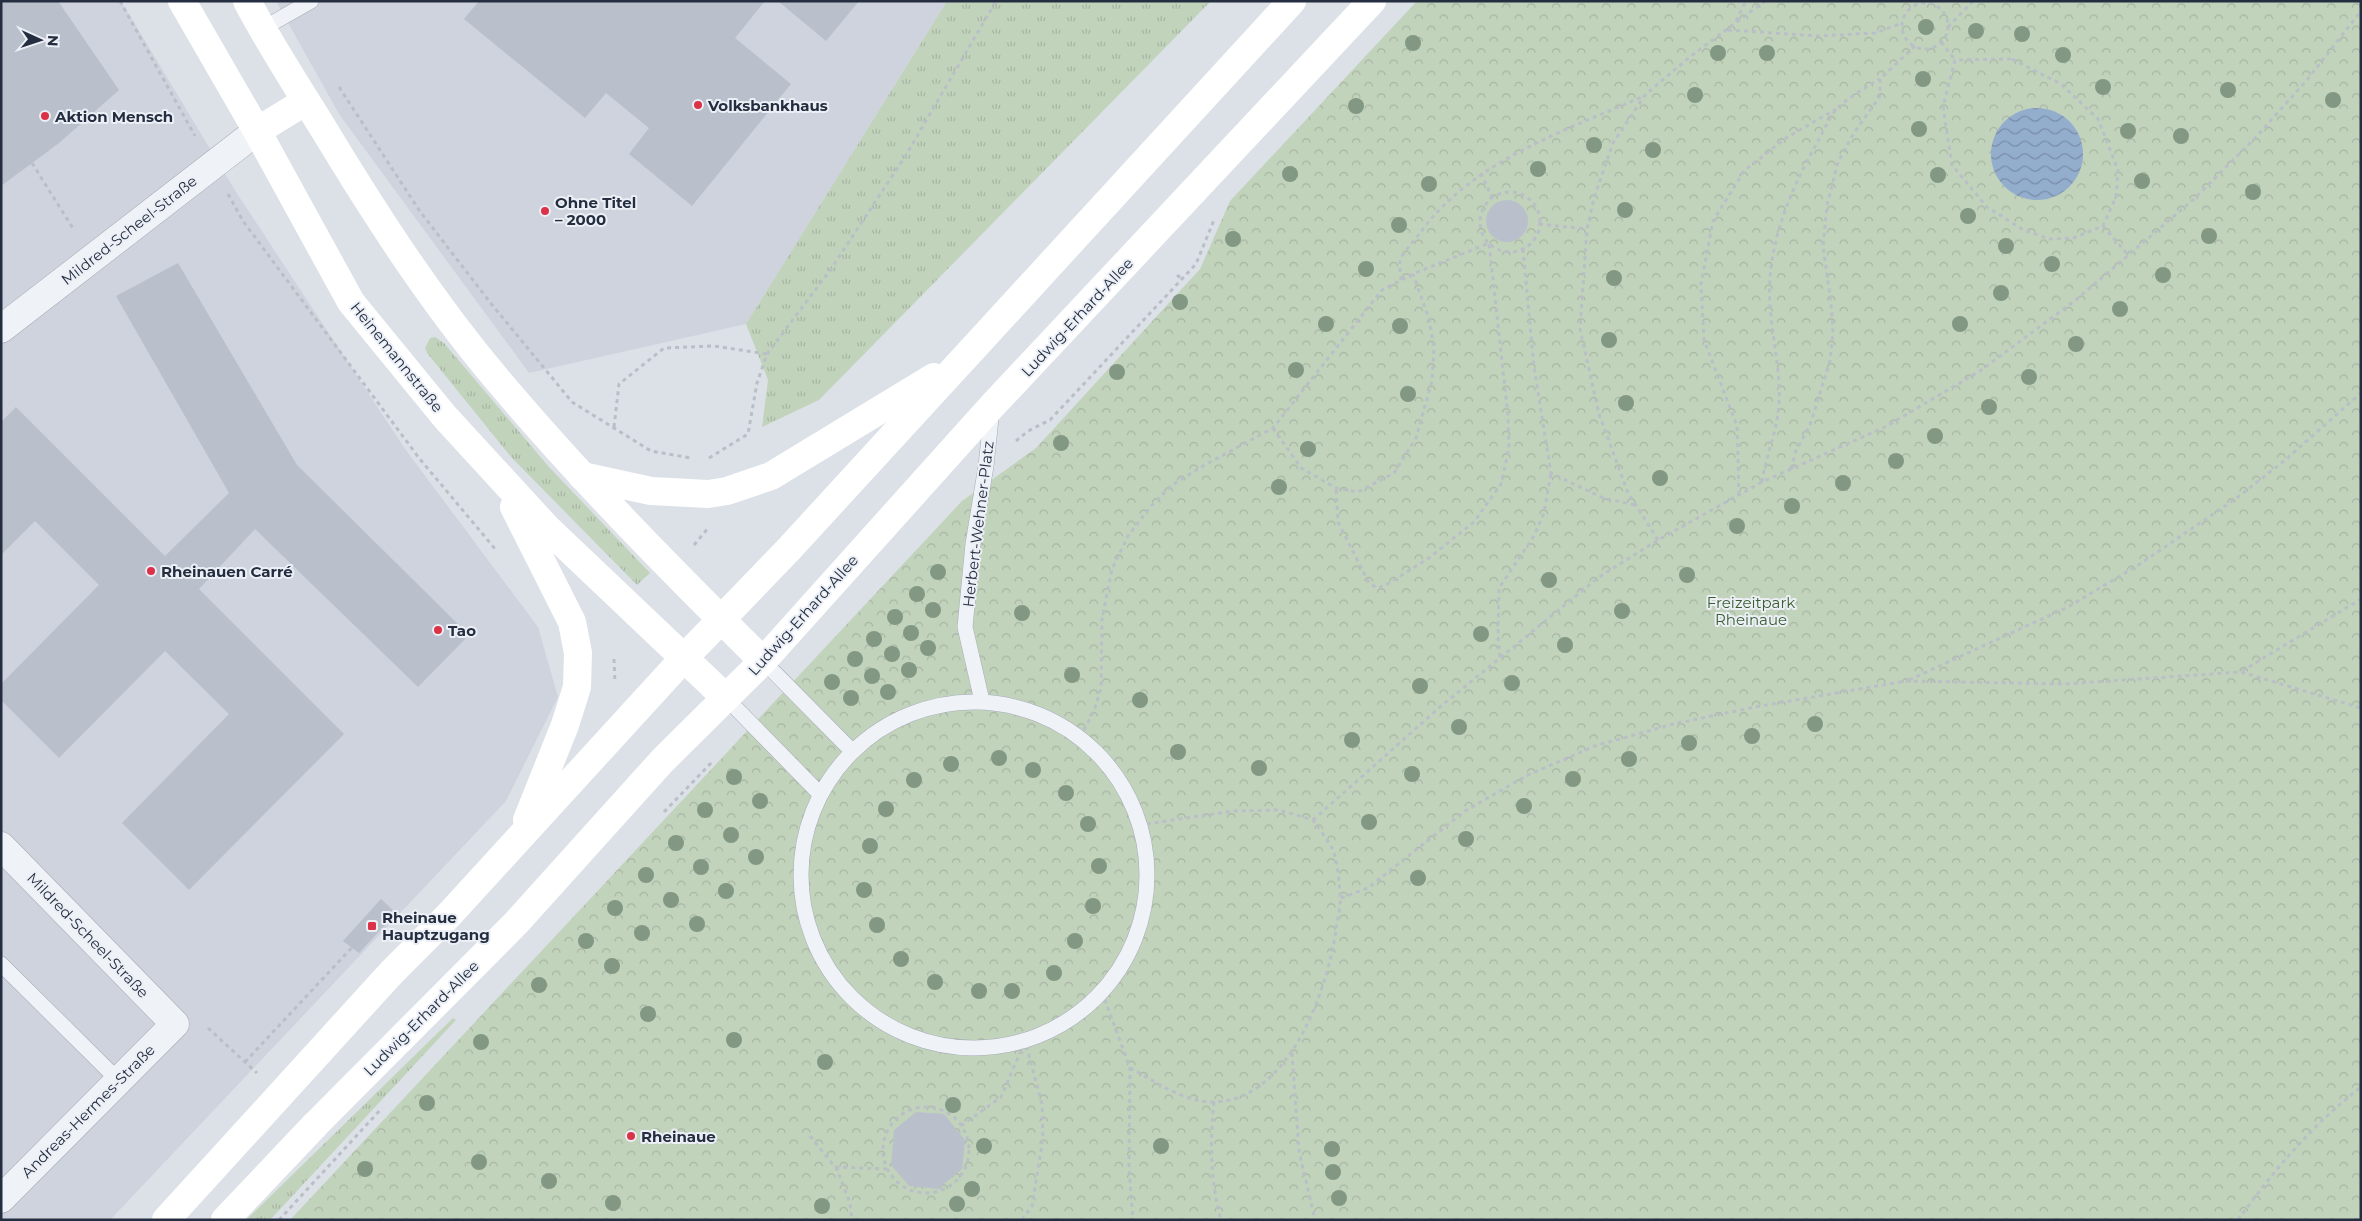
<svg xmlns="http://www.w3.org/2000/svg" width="2362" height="1221" viewBox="0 0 2362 1221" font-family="Montserrat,sans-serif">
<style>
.built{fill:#ced3dd}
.grass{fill:url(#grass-tufts)}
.park{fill:url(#park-crowns)}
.water{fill:url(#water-waves)}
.building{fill:#b9bfcb}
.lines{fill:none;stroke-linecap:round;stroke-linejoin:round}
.lane-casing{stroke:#a5abb6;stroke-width:16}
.street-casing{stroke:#a5abb6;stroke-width:29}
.path{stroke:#babfc7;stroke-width:3;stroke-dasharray:4 4;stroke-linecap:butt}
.lane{stroke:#eff2f6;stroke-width:15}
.street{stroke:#eff2f6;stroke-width:28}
.secondary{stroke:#fff;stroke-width:28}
.tree{fill:#829883}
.poi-dot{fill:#dc3248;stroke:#ecf0f6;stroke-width:2}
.labels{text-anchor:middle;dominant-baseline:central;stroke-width:4;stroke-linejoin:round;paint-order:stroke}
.poi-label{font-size:15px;font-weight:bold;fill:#242e40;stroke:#ecf0f6;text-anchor:start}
.street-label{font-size:15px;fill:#242e40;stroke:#ecf0f6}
.park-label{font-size:15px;fill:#385d30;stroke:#ecf0f6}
</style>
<defs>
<pattern id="grass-tufts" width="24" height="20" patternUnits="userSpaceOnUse" patternTransform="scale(1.25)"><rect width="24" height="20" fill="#c2d3bc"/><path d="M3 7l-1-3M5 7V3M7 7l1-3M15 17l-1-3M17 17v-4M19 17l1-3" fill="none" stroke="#a7b5a3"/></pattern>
<pattern id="park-crowns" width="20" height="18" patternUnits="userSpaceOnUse" patternTransform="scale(1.25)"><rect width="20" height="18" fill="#c2d3bc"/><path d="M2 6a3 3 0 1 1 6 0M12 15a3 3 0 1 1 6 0" fill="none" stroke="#a7b5a3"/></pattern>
<pattern id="water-waves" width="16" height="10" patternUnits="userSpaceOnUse" patternTransform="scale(1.25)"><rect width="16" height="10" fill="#93adcd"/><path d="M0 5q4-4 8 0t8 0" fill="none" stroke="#788da8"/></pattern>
</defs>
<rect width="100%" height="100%" fill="#dce1e8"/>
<g class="built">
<polygon points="1,1 121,1 236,192 405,449 538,627 558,697 506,801 110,1220 1,1220"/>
<polygon points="276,1 947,1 746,324 529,373 339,114"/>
</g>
<g class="grass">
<polygon points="947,1 1211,1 819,400 762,427 768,380 746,324"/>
<polygon points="435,337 444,343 549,467 650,573 637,585 511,457 427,353 425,348 430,338"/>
<polygon points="453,1018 456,1020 270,1220 246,1220"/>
</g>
<polygon class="park" points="1417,1 2361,1 2361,1220 290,1220 962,501 1036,448 1200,269 1230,201"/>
<circle class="water" cx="2037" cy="154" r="46"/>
<g class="building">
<polygon points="1,1 58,1 119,90 59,143 1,186"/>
<polygon points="479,1 765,1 735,38 791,84 692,206 629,154 649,128 606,93 585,118 464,19"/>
<polygon points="778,1 859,1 826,41"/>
<circle cx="1507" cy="221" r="21"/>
<polygon points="178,263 297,465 469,635 418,687 255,529 199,589 344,734 189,890 122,823 229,714 165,651 59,758 1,700 1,684 99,585 35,521 1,555 1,422 16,407 165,556 229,493 116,296"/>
<polygon points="381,899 396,913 359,953 343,941"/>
<polygon points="916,1112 944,1114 965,1140 962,1169 938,1189 909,1186 891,1165 894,1130"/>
</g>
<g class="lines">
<g class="lane-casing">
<g id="lane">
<polyline points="262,29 311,1"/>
<polyline points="763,661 852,751"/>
<polyline points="726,698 820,794"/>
<polyline points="982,701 965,627 973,544 986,466 992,409"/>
<circle cx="974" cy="875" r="173"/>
<polyline points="1,964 119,1081"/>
</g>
</g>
<g class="street-casing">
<g id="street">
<polyline points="1,329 257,131"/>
<polyline points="1,846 175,1024 1,1199"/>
</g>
</g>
<g class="path">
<polyline points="120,1 195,136"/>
<circle cx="1925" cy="26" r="23"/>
<polyline points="1736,21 1746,1"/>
<polyline points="1948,27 1973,1"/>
<polyline points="1728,30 1819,36 1875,33 1902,23"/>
<polyline points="1941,42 1955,60"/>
<polygon points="2012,59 2061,84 2098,119 2118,170 2116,197 2103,226 2073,238 2049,239 2022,229 1987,207 1952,165 1943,107 1955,60"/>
<polyline points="339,87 419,210 489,301 572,402 651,451 691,458"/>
<polyline points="32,163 74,230"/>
<polyline points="1481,173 1492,198"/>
<circle cx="1510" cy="222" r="30"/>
<polyline points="228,194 243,221 419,458 496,550"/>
<polyline points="1539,224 1587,229"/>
<polyline points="2103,226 2128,255"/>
<polyline points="1523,249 1534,367 1551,473 1603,498 1635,505"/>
<polyline points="1177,275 1182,279"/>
<path d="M1401 280C1401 275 1399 266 1400 261 1403 252 1414 241 1420 233 1473 160 1565 131 1644 96"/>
<polyline points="614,427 619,384 664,348 714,346 767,354"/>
<polyline points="1273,428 1301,468 1336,488 1358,492 1394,473 1416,438 1432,381 1434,347 1429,319 1413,274"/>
<polyline points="1016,441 1028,431 1050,420 1196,264 1214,220"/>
<polyline points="709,458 748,434 757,383 767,354 831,269 906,155 996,1"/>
<polyline points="1792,469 1795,453 1810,425 1830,361 1833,332 1831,303 1823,246 1827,205 1838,162 1854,133 1880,96 1880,79 1915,46"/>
<path d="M1762 482C1766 455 1777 432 1779 404 1781 371 1772 338 1770 305 1766 247 1789 193 1817 143 1823 133 1828 119 1836 110 1845 99 1867 87 1879 79"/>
<polyline points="1739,495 1737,426 1704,340 1701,284 1713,221 1744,171 1786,138 1836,109"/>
<polyline points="1658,540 1628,493 1599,414 1580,329 1587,229 1594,198 1613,143 1645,95 1691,56 1765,1"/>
<polyline points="694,545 709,527"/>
<polyline points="1500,657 1498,637 1499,588 1534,536 1544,513 1551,473"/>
<polyline points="614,659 615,683"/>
<polyline points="2242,671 2361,599"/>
<polyline points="1909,680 2068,607 2140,564 2238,497 2284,461 2361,393"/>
<polyline points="1080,737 1094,711 1101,688 1102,619 1112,569 1128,536 1150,507 1172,485 1203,466 1273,428 1382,290 1413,274 1489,243 1508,416 1509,448 1501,484 1474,522 1429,558 1386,585 1377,588 1369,583 1338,522 1336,488"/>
<polyline points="664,812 713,761"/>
<polyline points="1313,820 1440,707 1599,577 1658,540 1762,482 1885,427 1980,371 2077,299 2194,199 2256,137 2307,80 2361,11"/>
<polyline points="1341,898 1368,888 1465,811 1528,775 1595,746 1673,724 1755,707 1906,681 2065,684 2241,672 2361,708"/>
<polyline points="1102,992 1130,1068 1129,1168 1133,1220"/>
<polyline points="208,1028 257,1073"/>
<polyline points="1292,1053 1299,1151 1315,1220"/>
<polyline points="245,1062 372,926"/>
<path d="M1130 1068C1155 1081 1183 1102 1213 1102 1289 1101 1327 991 1336 930 1337 920 1341 907 1340 897 1340 885 1337 858 1332 848 1327 839 1319 829 1313 820L1279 810 1233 811 1140 825"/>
<path d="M1214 1102C1210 1141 1210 1181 1221 1220"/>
<circle cx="926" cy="1150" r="43"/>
<polyline points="961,1126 1001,1097 1025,1041"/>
<polyline points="810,1136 835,1167 887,1169"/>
<polyline points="836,1167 850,1203 852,1220"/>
<polyline points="279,1220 382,1108"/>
<polyline points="1022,1220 1032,1206 1043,1138 1042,1104 1025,1041"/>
<path d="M2238 1220C2274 1170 2312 1125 2361 1087"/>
</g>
<use href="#lane" class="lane"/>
<use href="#street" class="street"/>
<g class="secondary">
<polyline points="182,1 257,131 351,302 445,417 547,528 726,698"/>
<path d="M247 1C270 45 297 86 323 128 375 214 431 301 496 378 580 478 671 570 763 661"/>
<polyline points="257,131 306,101"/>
<polyline points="582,476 651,491 708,494 727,491 771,476 934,377"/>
<polyline points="514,507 572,622 578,653 577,687 565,725 527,820"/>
<polyline points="166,1220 392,972 448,916 684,658 789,549 1292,1"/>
<polyline points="225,1220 316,1124 517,922 663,760 763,661 992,406 1372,1"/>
</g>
</g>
<g class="tree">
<circle cx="1926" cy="27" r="8"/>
<circle cx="1976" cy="31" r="8"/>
<circle cx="2022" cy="34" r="8"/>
<circle cx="1413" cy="43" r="8"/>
<circle cx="1718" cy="53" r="8"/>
<circle cx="1767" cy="53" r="8"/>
<circle cx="2063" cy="55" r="8"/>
<circle cx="1923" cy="79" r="8"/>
<circle cx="2103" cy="87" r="8"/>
<circle cx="2228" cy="90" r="8"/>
<circle cx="1695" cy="95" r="8"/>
<circle cx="2333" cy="100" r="8"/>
<circle cx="1356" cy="106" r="8"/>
<circle cx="1919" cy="129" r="8"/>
<circle cx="2128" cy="131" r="8"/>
<circle cx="2181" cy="136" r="8"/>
<circle cx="1594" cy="145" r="8"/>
<circle cx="1653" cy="150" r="8"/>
<circle cx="1538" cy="169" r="8"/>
<circle cx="1290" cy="174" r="8"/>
<circle cx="1938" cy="175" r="8"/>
<circle cx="2142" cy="181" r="8"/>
<circle cx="1429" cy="184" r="8"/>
<circle cx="2253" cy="192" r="8"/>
<circle cx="1625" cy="210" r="8"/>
<circle cx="1968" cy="216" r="8"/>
<circle cx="1399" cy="225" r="8"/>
<circle cx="2209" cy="236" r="8"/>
<circle cx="1233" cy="239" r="8"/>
<circle cx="2006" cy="246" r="8"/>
<circle cx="2052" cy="264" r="8"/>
<circle cx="1366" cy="269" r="8"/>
<circle cx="2163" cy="275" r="8"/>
<circle cx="1614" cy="278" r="8"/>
<circle cx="2001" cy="293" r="8"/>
<circle cx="1180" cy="302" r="8"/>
<circle cx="2120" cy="309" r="8"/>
<circle cx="1326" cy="324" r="8"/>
<circle cx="1960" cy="324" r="8"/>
<circle cx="1400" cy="326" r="8"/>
<circle cx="1609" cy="340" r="8"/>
<circle cx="2076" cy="344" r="8"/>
<circle cx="1296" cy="370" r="8"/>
<circle cx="1117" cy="372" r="8"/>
<circle cx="2029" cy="377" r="8"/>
<circle cx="1408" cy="394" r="8"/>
<circle cx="1626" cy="403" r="8"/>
<circle cx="1989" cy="407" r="8"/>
<circle cx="1935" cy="436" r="8"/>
<circle cx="1061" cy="443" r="8"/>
<circle cx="1308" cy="449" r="8"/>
<circle cx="1896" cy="461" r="8"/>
<circle cx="1660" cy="478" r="8"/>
<circle cx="1843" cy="483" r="8"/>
<circle cx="1279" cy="487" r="8"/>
<circle cx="1792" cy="506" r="8"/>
<circle cx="1737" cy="526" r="8"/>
<circle cx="938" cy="572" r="8"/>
<circle cx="1687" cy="575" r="8"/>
<circle cx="1549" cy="580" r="8"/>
<circle cx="917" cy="594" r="8"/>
<circle cx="933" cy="610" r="8"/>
<circle cx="1622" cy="611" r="8"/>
<circle cx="1022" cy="613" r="8"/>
<circle cx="895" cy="617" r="8"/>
<circle cx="911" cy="633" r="8"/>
<circle cx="1481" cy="634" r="8"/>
<circle cx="874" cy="639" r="8"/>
<circle cx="1565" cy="645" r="8"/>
<circle cx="928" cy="648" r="8"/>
<circle cx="892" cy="654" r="8"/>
<circle cx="855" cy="659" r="8"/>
<circle cx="909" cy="670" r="8"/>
<circle cx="1072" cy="675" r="8"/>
<circle cx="872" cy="676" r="8"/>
<circle cx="832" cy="682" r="8"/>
<circle cx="1512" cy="683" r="8"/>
<circle cx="1420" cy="686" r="8"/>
<circle cx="888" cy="692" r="8"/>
<circle cx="851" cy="698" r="8"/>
<circle cx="1140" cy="700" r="8"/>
<circle cx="1815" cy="724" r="8"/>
<circle cx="1459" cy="727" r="8"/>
<circle cx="1752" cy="736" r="8"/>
<circle cx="1352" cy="740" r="8"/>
<circle cx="1689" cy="743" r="8"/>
<circle cx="1178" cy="752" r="8"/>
<circle cx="999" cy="758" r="8"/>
<circle cx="1629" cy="759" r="8"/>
<circle cx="951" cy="764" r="8"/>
<circle cx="1259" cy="768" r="8"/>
<circle cx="1033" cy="770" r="8"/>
<circle cx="1412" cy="774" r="8"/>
<circle cx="734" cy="777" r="8"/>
<circle cx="1573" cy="779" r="8"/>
<circle cx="914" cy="780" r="8"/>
<circle cx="1066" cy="793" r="8"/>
<circle cx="760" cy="801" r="8"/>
<circle cx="1524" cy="806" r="8"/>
<circle cx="886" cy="809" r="8"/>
<circle cx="705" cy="810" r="8"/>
<circle cx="1369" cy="822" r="8"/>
<circle cx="1088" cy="824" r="8"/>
<circle cx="731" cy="835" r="8"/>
<circle cx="1466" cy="839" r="8"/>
<circle cx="676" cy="843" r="8"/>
<circle cx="870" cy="846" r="8"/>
<circle cx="756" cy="857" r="8"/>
<circle cx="1099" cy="866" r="8"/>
<circle cx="701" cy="867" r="8"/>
<circle cx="646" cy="875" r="8"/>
<circle cx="1418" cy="878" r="8"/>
<circle cx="864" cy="890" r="8"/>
<circle cx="726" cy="891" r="8"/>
<circle cx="671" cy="900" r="8"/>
<circle cx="1093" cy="906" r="8"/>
<circle cx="615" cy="908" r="8"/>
<circle cx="697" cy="924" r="8"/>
<circle cx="877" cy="925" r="8"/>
<circle cx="642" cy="933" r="8"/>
<circle cx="586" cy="941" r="8"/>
<circle cx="1075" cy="941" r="8"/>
<circle cx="901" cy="959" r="8"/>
<circle cx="612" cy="966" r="8"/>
<circle cx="1054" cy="973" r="8"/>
<circle cx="935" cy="982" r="8"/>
<circle cx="539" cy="985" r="8"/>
<circle cx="979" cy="991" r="8"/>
<circle cx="1012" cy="991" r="8"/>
<circle cx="648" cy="1014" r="8"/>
<circle cx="734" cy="1040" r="8"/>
<circle cx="481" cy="1042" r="8"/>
<circle cx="825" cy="1062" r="8"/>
<circle cx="427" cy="1103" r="8"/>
<circle cx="953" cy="1105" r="8"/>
<circle cx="984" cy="1146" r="8"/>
<circle cx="1161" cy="1146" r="8"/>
<circle cx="1332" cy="1149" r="8"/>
<circle cx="479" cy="1162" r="8"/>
<circle cx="365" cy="1169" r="8"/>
<circle cx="1333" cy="1172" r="8"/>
<circle cx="549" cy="1181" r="8"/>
<circle cx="972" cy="1189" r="8"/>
<circle cx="1339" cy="1198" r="8"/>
<circle cx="613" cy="1203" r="8"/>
<circle cx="957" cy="1204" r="8"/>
<circle cx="822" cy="1206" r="8"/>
</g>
<g class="poi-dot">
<circle cx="698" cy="105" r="5"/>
<circle cx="45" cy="116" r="5"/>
<circle cx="545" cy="211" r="5"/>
<circle cx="151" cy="571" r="5"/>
<circle cx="438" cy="630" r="5"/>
<rect x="367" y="921" width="10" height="10" rx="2.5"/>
<circle cx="631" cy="1136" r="5"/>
</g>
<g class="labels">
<g class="poi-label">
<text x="708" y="105">Volksbankhaus</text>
<text x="55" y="116">Aktion Mensch</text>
<text x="555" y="202">Ohne Titel<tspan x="555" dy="17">– 2000</tspan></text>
<text x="161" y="571">Rheinauen Carré</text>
<text x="448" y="630">Tao</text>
<text x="382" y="917">Rheinaue<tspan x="382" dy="17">Hauptzugang</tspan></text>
<text x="641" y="1136">Rheinaue</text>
</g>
<g class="street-label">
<text transform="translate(129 230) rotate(-38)">Mildred-Scheel-Straße</text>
<text transform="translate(1077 317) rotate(-47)">Ludwig-Erhard-Allee</text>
<text transform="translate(397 357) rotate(51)">Heinemannstraße</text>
<text transform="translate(978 524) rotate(-83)">Herbert-Wehner-Platz</text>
<text transform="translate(803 615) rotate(-48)">Ludwig-Erhard-Allee</text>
<text transform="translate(88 935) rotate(46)">Mildred-Scheel-Straße</text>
<text transform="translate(421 1018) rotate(-45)">Ludwig-Erhard-Allee</text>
<text transform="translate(88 1111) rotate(-45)">Andreas-Hermes-Straße</text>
</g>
<g class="park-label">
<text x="1751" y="602">Freizeitpark<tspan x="1751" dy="17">Rheinaue</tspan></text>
</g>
</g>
<rect width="2362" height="1221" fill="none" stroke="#242e40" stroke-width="5"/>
<g transform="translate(40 40) rotate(93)" stroke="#ecf0f6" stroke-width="4" paint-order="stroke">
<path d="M0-4L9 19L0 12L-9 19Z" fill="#242e40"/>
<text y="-8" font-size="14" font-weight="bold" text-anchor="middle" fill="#242e40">N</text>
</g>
</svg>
